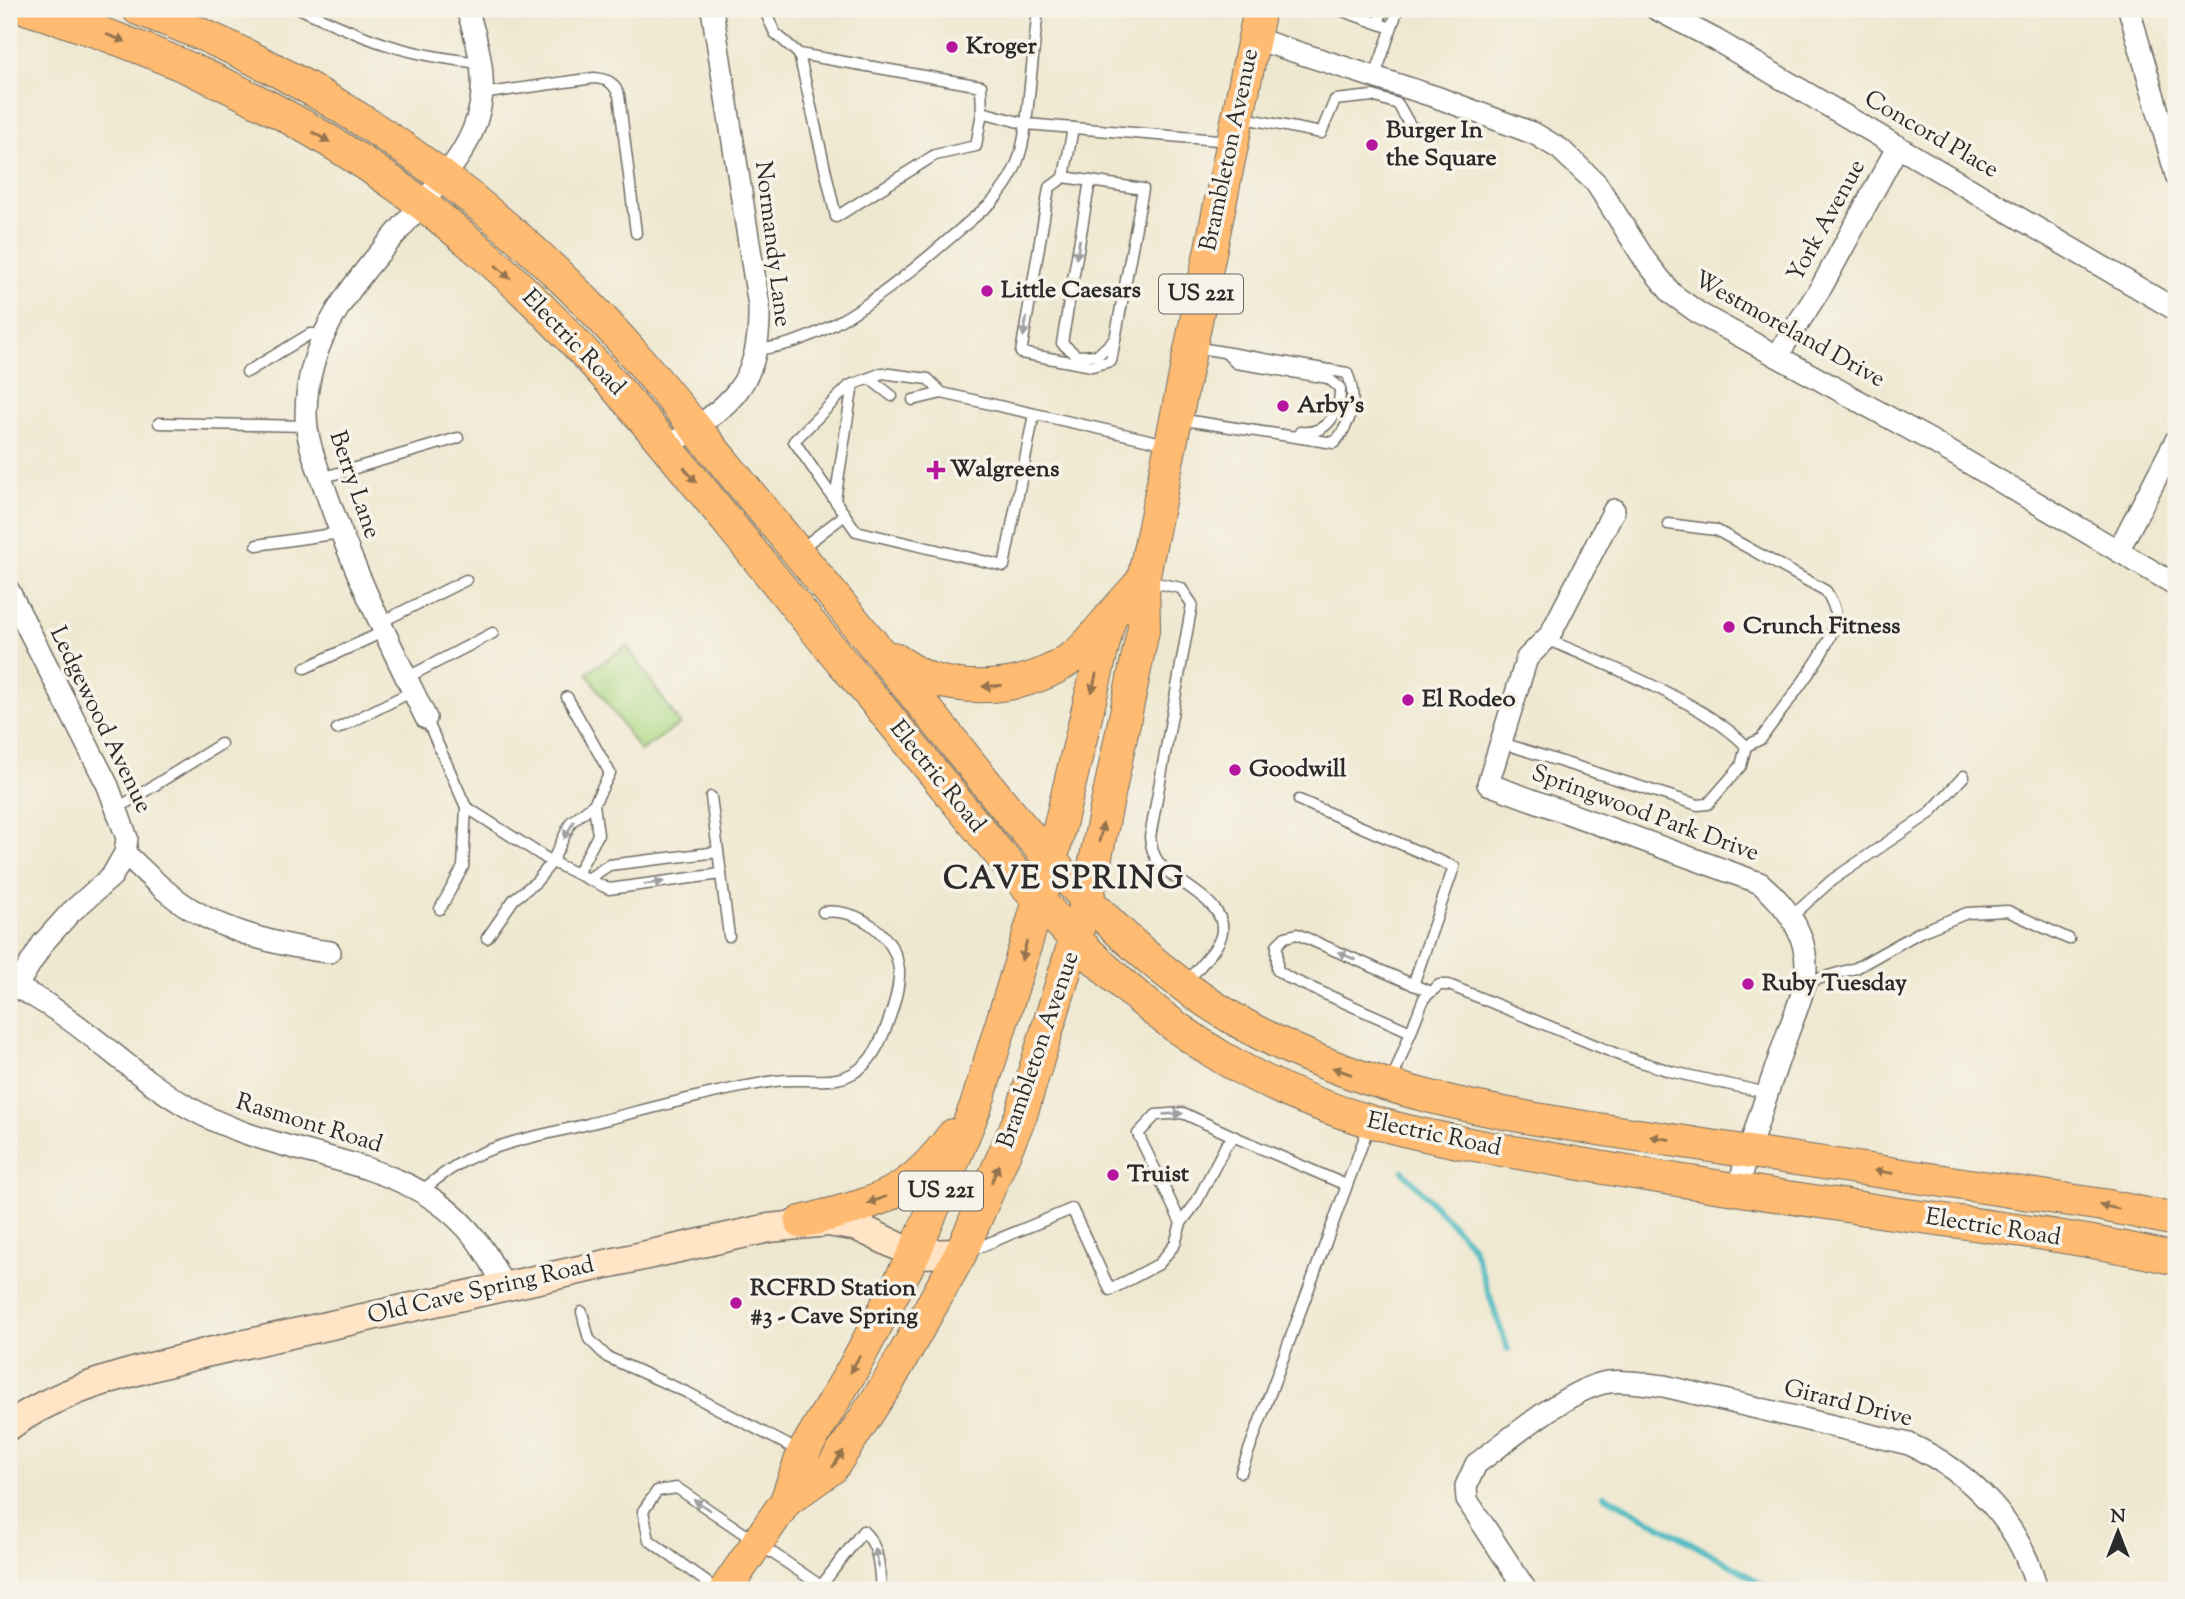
<svg xmlns="http://www.w3.org/2000/svg" width="2185" height="1599" viewBox="0 0 2185 1599" font-family="'Sorts Mill Goudy',serif">
<style>
.green{fill:#abd884;stroke:#6b8258;stroke-width:2}
.lines{fill:none;stroke-linecap:round;stroke-linejoin:round}
.stream{stroke:#4ab9c0;stroke-width:6}
.lane-casing{stroke:#706d65;stroke-width:13}
.street-casing{stroke:#706d65;stroke-width:24}
.secondary-casing{stroke:#706d65;stroke-width:31}
.primary-casing{stroke:#706d65;stroke-width:34}
.lane{stroke:#fff;stroke-width:10}
.street{stroke:#fff;stroke-width:21}
.secondary{stroke:#ffe4c6;stroke-width:28}
.primary{stroke:#febb71;stroke-width:32}
.oneway{fill:#94734e}
.oneway2{fill:#a0a0a0}
.poi-dot{fill:#b5179e;stroke:#f7f3e8;stroke-width:2.5}
.labels{text-anchor:middle;dominant-baseline:central;stroke-width:7;stroke-linejoin:round;paint-order:stroke}
.shield{fill:#f7f3e8;stroke:#686764;stroke-width:2}
.shield-label{font-size:23px;font-weight:bold;fill:#2b2b2b}
.poi-label{font-size:24px;font-weight:bold;fill:#2b2b2b;stroke:#f7f3e8;text-anchor:start}
.street-label{font-size:24px;fill:#2b2b2b;stroke:#f7f3e8}
.district-label{font-size:32px;font-weight:bold;letter-spacing:2px;fill:#2b2b2b;stroke:#f7f3e8}
</style>
<rect width="100%" height="100%" fill="#f7f3e8"/>
<filter id="ink" filterUnits="userSpaceOnUse"><feTurbulence type="fractalNoise" baseFrequency=".0143" numOctaves="2"/><feDisplacementMap in="SourceGraphic" scale="14" xChannelSelector="R" yChannelSelector="G"/><feConvolveMatrix kernelMatrix="1 2 1 2 8 2 1 2 1" color-interpolation-filters="sRGB"/></filter>
<filter id="wash" filterUnits="userSpaceOnUse"><feTurbulence type="fractalNoise" baseFrequency=".00686" numOctaves="4" result="noise"/><feDisplacementMap in="SourceGraphic" scale="28" xChannelSelector="R" yChannelSelector="G"/><feGaussianBlur stdDeviation="1.57" result="paint"/><feColorMatrix in="noise" values="0 0 0 0 0 0 0 0 0 0 0 0 0 0 0 0 0 1.4 0 .05"/><feComposite in="paint" operator="in"/></filter>
<g filter="url(#wash)">
<rect width="100%" height="100%" fill="#efe8d0"/>
<polygon class="green" points="627,646 680,724 640,751 587,673"/>
<g class="lines">
<g class="stream">
<polyline points="1403,1171 1473,1247 1508,1350"/>
<polyline points="1604,1495 1745,1573 1768,1590"/>
</g>
</g>
</g>
<g filter="url(#ink)">
<g class="lines">
<g class="lane-casing">
<g id="lane">
<path d="M301 9C369 41 405 55 481 63"/>
<polyline points="764,9 775,33 799,54 981,86 982,112 1026,124 1038,9"/>
<polyline points="1337,9 1391,28"/>
<polyline points="1378,23 1383,9"/>
<polyline points="799,54 836,217 935,155 976,146 982,112"/>
<polyline points="1374,79 1398,9"/>
<path d="M481 94 594 78C608 79 613 82 619 95L636 233"/>
<polyline points="1239,117 1321,133 1335,100 1373,96 1398,104 1411,127 1433,133"/>
<polyline points="1064,177 1049,188 1021,353 1092,366 1111,361 1143,189 1064,177 1073,128"/>
<polyline points="1090,181 1062,343 1077,356 1098,355 1115,339"/>
<path d="M758 349C838 345 931 253 991 203 1014 179 1022 156 1026 124L1230 141"/>
<path d="M1226 353 1236 363 1328 378 1340 388C1341 412 1327 435 1300 432"/>
<polyline points="247,372 310,334 325,334"/>
<polyline points="869,378 892,396"/>
<polyline points="913,400 942,393"/>
<polyline points="1034,414 1004,566 856,531 794,441 849,386 882,373 928,379 942,393 1167,444"/>
<path d="M1178 419 1334 443C1352 423 1358 398 1347 373L1194 347"/>
<polyline points="159,423 307,426"/>
<polyline points="321,478 458,438"/>
<polyline points="835,500 853,384"/>
<path d="M1668 524 1716 530 1826 591C1831 599 1838 611 1835 622 1830 652 1780 711 1761 739L1746 746"/>
<polyline points="257,545 340,533"/>
<polyline points="799,550 845,515"/>
<path d="M1146 581 1181 588 1192 604 1150 837C1151 846 1153 855 1159 863 1176 885 1241 906 1217 945 1208 959 1195 971 1185 984"/>
<polyline points="381,622 466,580"/>
<polyline points="305,668 385,631"/>
<polyline points="406,678 493,633"/>
<polyline points="426,718 466,807 552,862 609,889 721,874"/>
<polyline points="337,729 413,691"/>
<path d="M1499 742 1698 805 1708 804 1741 766 1746 746C1704 702 1603 663 1546 639"/>
<polyline points="711,797 729,936"/>
<polyline points="1299,800 1454,867 1413,985"/>
<polyline points="118,808 221,744"/>
<polyline points="577,874 598,835 594,804"/>
<polyline points="588,879 609,865 718,852"/>
<polyline points="440,909 463,867 466,807"/>
<polyline points="1791,917 1832,880 1929,814 1964,776"/>
<polyline points="487,938 514,899 536,882 552,862 571,822 594,804 610,773 567,697"/>
<polyline points="1804,983 1856,968 1920,932 1967,913 2008,911 2069,939"/>
<polyline points="1411,1032 1289,978 1277,970 1277,945 1285,937 1297,934 1428,991"/>
<polyline points="1391,1083 1424,998 1439,985 1449,985 1619,1055 1673,1072 1767,1093"/>
<path d="M422 1190C437 1179 452 1166 470 1158 507 1140 549 1134 588 1124 649 1109 712 1091 775 1081 807 1076 840 1090 865 1064 882 1048 900 994 899 971 897 935 856 907 823 912"/>
<polyline points="1181,1223 1138,1134 1156,1115 1183,1113 1235,1137"/>
<polyline points="967,1252 1072,1209 1110,1290 1159,1264 1175,1244 1181,1223 1196,1203 1226,1145 1235,1137 1346,1185"/>
<polyline points="582,1312 589,1339 607,1357 688,1393 801,1452"/>
<polyline points="1241,1472 1370,1123"/>
<polyline points="717,1590 649,1540 643,1511 657,1491 677,1488 821,1586"/>
<path d="M818 1590 863 1531C880 1546 879 1568 881 1590"/>
</g>
</g>
<g class="street-casing">
<g id="street">
<polyline points="1656,9 1716,40 2176,310"/>
<polyline points="2129,9 2176,175"/>
<polyline points="1253,38 1439,98 1535,134 1560,149 1596,183 1645,260 1672,294 1700,314 1930,440 2176,585"/>
<polyline points="1777,356 1822,286 1898,146"/>
<path d="M667 447C729 406 761 387 759 306L712 9"/>
<path d="M1614 510 1550 635 1527 658 1488 784 1760 883C1785 904 1805 930 1806 964 1807 990 1793 1017 1785 1041 1768 1090 1751 1139 1738 1189"/>
<polyline points="2118,551 2176,440"/>
<polyline points="9,591 108,786 127,838 125,853 112,876 70,913 43,943 16,987"/>
<path d="M426 718C389 642 351 566 324 486 316 463 306 439 306 414 306 321 376 260 430 194 452 168 473 142 480 107 487 75 477 40 467 9"/>
<path d="M125 853C146 873 166 894 191 909 230 933 285 947 330 952"/>
<path d="M9 984C76 1013 126 1072 188 1107 303 1174 443 1144 503 1286"/>
<path d="M1526 1590 1467 1500 1466 1486 1476 1464C1509 1440 1570 1387 1609 1382 1627 1380 1646 1384 1664 1386L1909 1444C1970 1472 2021 1523 2037 1590"/>
</g>
</g>
<g class="secondary-casing">
<path id="secondary" d="M9 1426C66 1385 138 1371 205 1353L769 1228 827 1222 858 1227 914 1254 961 1253"/>
</g>
<g class="primary-casing">
<g id="primary">
<path d="M28 9C190 58 345 135 474 246 594 348 688 474 787 595 828 646 871 695 912 746 1008 864 1090 978 1223 1058 1332 1124 1436 1138 1558 1160 1669 1180 1781 1196 1893 1213 1987 1226 2083 1237 2176 1259"/>
<path d="M138 9C298 67 451 168 572 288 629 344 679 408 730 470 799 554 868 638 937 722 1025 831 1111 947 1234 1019 1376 1103 1537 1119 1697 1144 1832 1164 1967 1185 2103 1205L2176 1220"/>
<path d="M893 658C905 665 918 675 931 679 981 694 1037 686 1078 653 1089 644 1098 631 1107 621"/>
<path d="M801 1222C875 1202 905 1200 953 1135"/>
<polyline points="786,1501 832,1468 889,1381 961,1253 1021,1115 1087,900 1144,626 1143,580 1260,9"/>
<polyline points="725,1590 786,1501 803,1453 854,1367 914,1254 955,1157 977,1103 1051,862 1110,617 1143,580"/>
</g>
</g>
<use href="#lane" class="lane"/>
<use href="#street" class="street"/>
<use href="#secondary" class="secondary"/>
<use href="#primary" class="primary"/>
</g>
<defs><path id="oneway-solid" d="M-6-.8H1V-3.2L6.5 0L1 3.2V.8H-6Z" transform="scale(1.75)"/></defs>
<g class="oneway">
<use href="#oneway-solid" transform="translate(116 38) rotate(20)"/>
<use href="#oneway-solid" transform="translate(321 137) rotate(30)"/>
<use href="#oneway-solid" transform="translate(503 272) rotate(42)"/>
<use href="#oneway-solid" transform="translate(690 475) rotate(51)"/>
<use href="#oneway-solid" transform="translate(1094 683) rotate(104)"/>
<use href="#oneway-solid" transform="translate(992 686) rotate(176)"/>
<use href="#oneway-solid" transform="translate(1101 833) rotate(-78)"/>
<use href="#oneway-solid" transform="translate(1024 951) rotate(105)"/>
<use href="#oneway-solid" transform="translate(1342 1071) rotate(-160)"/>
<use href="#oneway-solid" transform="translate(1660 1138) rotate(-171)"/>
<use href="#oneway-solid" transform="translate(1884 1172) rotate(-171)"/>
<use href="#oneway-solid" transform="translate(995 1174) rotate(-67)"/>
<use href="#oneway-solid" transform="translate(877 1200) rotate(159)"/>
<use href="#oneway-solid" transform="translate(2109 1207) rotate(-169)"/>
<use href="#oneway-solid" transform="translate(855 1364) rotate(119)"/>
<use href="#oneway-solid" transform="translate(838 1459) rotate(-56)"/>
</g>
<g class="oneway2">
<use href="#oneway-solid" transform="translate(1078 249) rotate(100)"/>
<use href="#oneway-solid" transform="translate(1025 327) rotate(100)"/>
<use href="#oneway-solid" transform="translate(569 830) rotate(120)"/>
<use href="#oneway-solid" transform="translate(654 883) rotate(-7)"/>
<use href="#oneway-solid" transform="translate(1347 956) rotate(-156)"/>
<use href="#oneway-solid" transform="translate(1173 1114) rotate(-2)"/>
<use href="#oneway-solid" transform="translate(702 1505) rotate(-147)"/>
<use href="#oneway-solid" transform="translate(877 1558) rotate(-100)"/>
</g>
</g>
<g class="poi-dot">
<circle cx="952" cy="47" r="7"/>
<circle cx="1372" cy="145" r="7"/>
<circle cx="987" cy="291" r="7"/>
<circle cx="1283" cy="406" r="7"/>
<path d="M932.5 459.5h7v7h7v7h-7v7h-7v-7h-7v-7h7z"/>
<circle cx="1729" cy="627" r="7"/>
<circle cx="1408" cy="700" r="7"/>
<circle cx="1235" cy="770" r="7"/>
<circle cx="1748" cy="984" r="7"/>
<circle cx="1113" cy="1175" r="7"/>
<circle cx="736" cy="1303" r="7"/>
</g>
<g class="labels">
<g class="shield">
<rect x="1159" y="274.5" width="84" height="39" rx="5"/>
<rect x="899" y="1171.5" width="84" height="39" rx="5"/>
</g>
<g class="shield-label">
<text x="1201" y="294">US 221</text>
<text x="941" y="1191">US 221</text>
</g>
<g class="poi-label">
<text x="966" y="47">Kroger</text>
<text x="1386" y="131">Burger In<tspan x="1386" dy="28">the Square</tspan></text>
<text x="1001" y="291">Little Caesars</text>
<text x="1297" y="406">Arby's</text>
<text x="950" y="470">Walgreens</text>
<text x="1743" y="627">Crunch Fitness</text>
<text x="1422" y="700">El Rodeo</text>
<text x="1249" y="770">Goodwill</text>
<text x="1762" y="984">Ruby Tuesday</text>
<text x="1127" y="1175">Truist</text>
<text x="750" y="1289">RCFRD Station<tspan x="750" dy="28">#3 - Cave Spring</tspan></text>
</g>
<g class="street-label">
<text transform="translate(1931 135) rotate(30)">Concord Place</text>
<text transform="translate(1230 150) rotate(-78)">Brambleton Avenue</text>
<text transform="translate(1827 221) rotate(-61)">York Avenue</text>
<text transform="translate(772 244) rotate(83)">Normandy Lane</text>
<text transform="translate(1789 330) rotate(29)">Westmoreland Drive</text>
<text transform="translate(573 343) rotate(46)">Electric Road</text>
<text transform="translate(354 485) rotate(71)">Berry Lane</text>
<text transform="translate(100 720) rotate(64)">Ledgewood Avenue</text>
<text transform="translate(937 777) rotate(51)">Electric Road</text>
<text transform="translate(1645 814) rotate(20)">Springwood Park Drive</text>
<text transform="translate(1039 1050) rotate(-71)">Brambleton Avenue</text>
<text transform="translate(309 1124) rotate(17)">Rasmont Road</text>
<text transform="translate(1434 1135) rotate(12)">Electric Road</text>
<text transform="translate(1993 1228) rotate(9)">Electric Road</text>
<text transform="translate(481 1291) rotate(-13)">Old Cave Spring Road</text>
<text transform="translate(1848 1404) rotate(14)">Girard Drive</text>
</g>
<g class="district-label">
<text x="1064" y="880">CAVE SPRING</text>
</g>
</g>
<rect width="2185" height="1599" fill="none" stroke="#f7f3e8" stroke-width="35"/>
<g transform="translate(2118 1532)" stroke="#f7f3e8" stroke-width="5" paint-order="stroke">
<path d="M0-5L12 26L0 18L-12 26Z" fill="#2b2b2b"/>
<text y="-10" font-size="19" font-weight="bold" text-anchor="middle" fill="#2b2b2b">N</text>
</g>
</svg>
